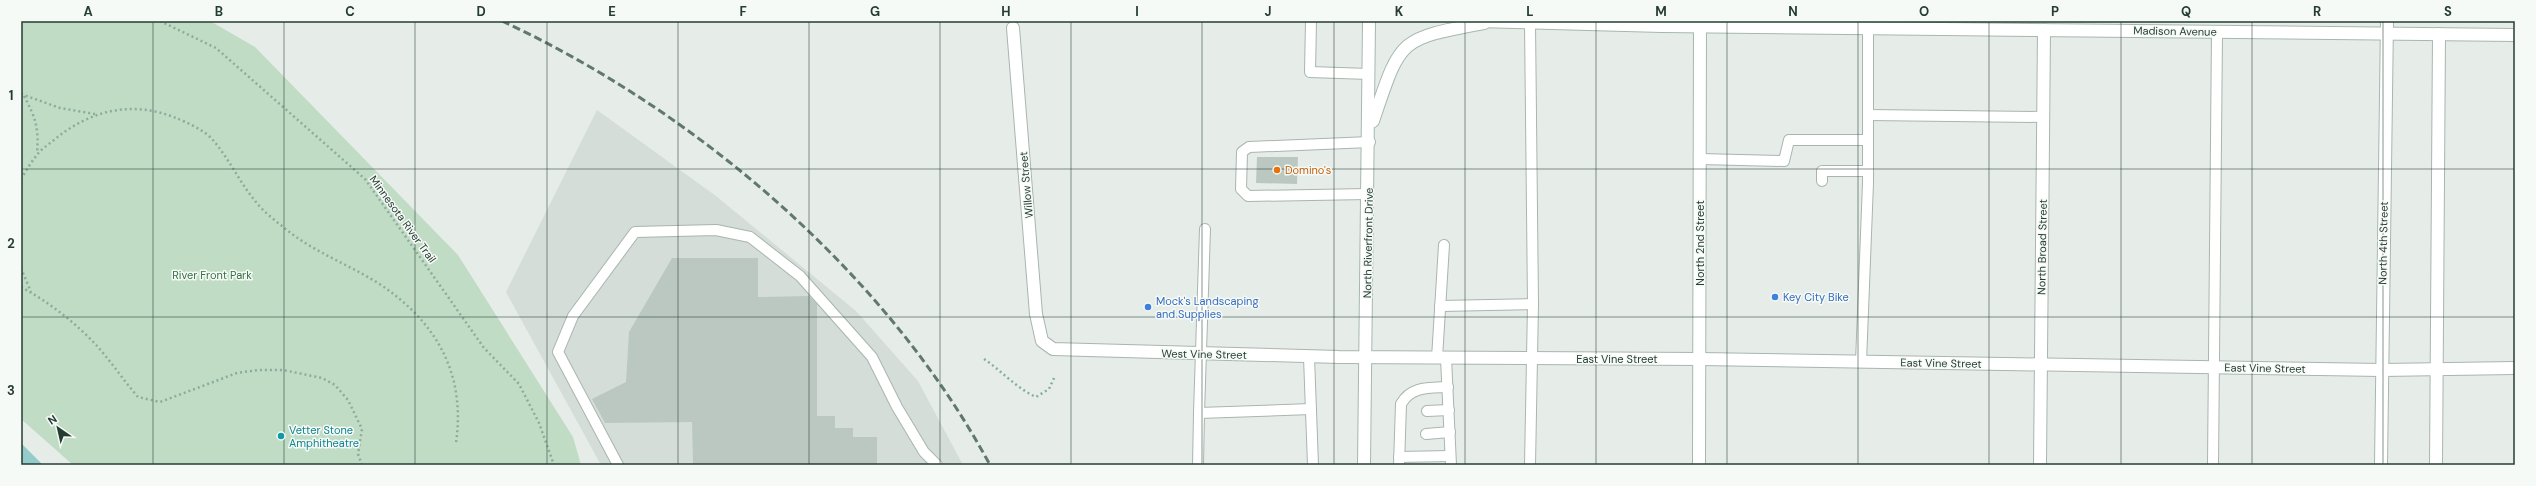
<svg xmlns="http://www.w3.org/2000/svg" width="2536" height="486" viewBox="0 0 2536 486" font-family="'DM Sans',sans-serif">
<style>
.built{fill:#d4ddd7}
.green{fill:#c1dcc4}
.water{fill:#94cccc}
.building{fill:#bbc8c1}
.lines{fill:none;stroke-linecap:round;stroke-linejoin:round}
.lane-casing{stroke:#a9b5af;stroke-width:12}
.street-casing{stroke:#a9b5af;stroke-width:14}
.secondary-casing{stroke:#a5b8ae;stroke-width:14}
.path{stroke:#89ad9c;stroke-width:2.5;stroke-dasharray:2 3;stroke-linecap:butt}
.lane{stroke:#fff;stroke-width:10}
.street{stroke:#fff;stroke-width:12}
.secondary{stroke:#fff;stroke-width:12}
.rail{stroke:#61786f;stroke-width:3;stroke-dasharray:8 4;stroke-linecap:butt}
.grid{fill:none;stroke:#263d34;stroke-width:1;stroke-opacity:0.55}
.food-dot{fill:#e8710a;stroke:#f6faf7;stroke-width:1.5}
.shop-dot{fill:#3f7fe0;stroke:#f6faf7;stroke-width:1.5}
.culture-dot{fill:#0f9aa8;stroke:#f6faf7;stroke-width:1.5}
.labels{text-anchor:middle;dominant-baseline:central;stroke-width:3;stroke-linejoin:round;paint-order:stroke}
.street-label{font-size:11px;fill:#263d34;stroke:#f6faf7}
.food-label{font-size:11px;fill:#c56008;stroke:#f6faf7;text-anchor:start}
.park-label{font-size:11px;fill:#357042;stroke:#f6faf7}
.shop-label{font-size:11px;fill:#366cbe;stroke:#f6faf7;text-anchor:start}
.culture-label{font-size:11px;fill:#0d838f;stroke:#f6faf7;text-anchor:start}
.neatline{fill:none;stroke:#263d34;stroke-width:1.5}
.grid-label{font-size:13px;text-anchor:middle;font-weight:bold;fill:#263d34}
</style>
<rect width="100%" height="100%" fill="#e6ede9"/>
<polygon class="built" points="597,110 716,196 856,311 918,381 963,465 601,465 506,292"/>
<polygon class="green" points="21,21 210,21 255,47 458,255 573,437 581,465 73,465 21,419"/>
<polygon class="water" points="21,443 43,465 21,465"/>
<g class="building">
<polygon points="1257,157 1298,157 1297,184 1256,183"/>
<polygon points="672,258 758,258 758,297 809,296 817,304 817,416 835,416 835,428 853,428 853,437 877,437 877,465 693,465 692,422 605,423 592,399 626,382 629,332"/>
</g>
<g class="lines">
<g class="lane-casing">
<g id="lane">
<polyline points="1311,21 1310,72 1369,74"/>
<polyline points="1868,115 2043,117"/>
<polyline points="1700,159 1784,161 1789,140 1868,140"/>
<polyline points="1822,181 1822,171 1868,171"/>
<polyline points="1368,194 1248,196 1241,189 1242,152 1249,147 1370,142"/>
<polyline points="1205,229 1199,413 1311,409"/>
<polyline points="1440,306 1533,304"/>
<polyline points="1309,357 1313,465"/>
<polyline points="1437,358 1444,245"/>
<polyline points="1446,358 1451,465"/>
<polyline points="1861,362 1868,183 1868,28"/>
<polyline points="1427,411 1449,410"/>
<polyline points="1426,434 1450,432"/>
<polyline points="1399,457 1450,456"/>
<polyline points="618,465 558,352 573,316 635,232 716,230 750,237 800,276 872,357 897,407 924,452 937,465"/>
<polyline points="1198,465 1199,413"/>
<path d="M1399 465 1401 404C1411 386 1429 388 1448 387"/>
<polyline points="1530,465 1533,304 1530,23"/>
<polyline points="2213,465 2217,32"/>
</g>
</g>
<g class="street-casing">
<g id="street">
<polyline points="1013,28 1036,314 1042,341 1053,349 1339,357 1700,359 2382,370 2515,368"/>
<polyline points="2040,465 2044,30"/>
<polyline points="2436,465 2439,34"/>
</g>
</g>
<g class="secondary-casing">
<g id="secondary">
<polyline points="1475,21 1662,26 2515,35"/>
<path d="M1373 121C1401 38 1398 39 1484 23"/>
<polyline points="1364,465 1369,21"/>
<polyline points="1699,465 1700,21"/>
<polyline points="2381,465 2387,21"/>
</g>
</g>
<g class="path">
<polyline points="160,21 216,48 365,179 484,348 519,384 539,423 554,465"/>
<polyline points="21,94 60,108 95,114"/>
<path d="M24 96C36 118 39 129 37 153"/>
<path d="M21 179C26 171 31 162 37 155 41 149 48 145 54 140 90 110 132 100 176 118 186 122 204 130 212 139 229 158 239 182 256 202 263 211 273 219 282 226 311 251 346 263 378 283 436 321 466 373 456 443"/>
<polyline points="21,268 31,292"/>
<path d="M21 287C49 302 77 324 98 347 112 363 124 381 138 397L160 402 237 373 258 370H283L322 378 335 385 348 400 362 429 358 454 362 465"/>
<path d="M984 359C1002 371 1016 388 1036 397L1049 389 1055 376"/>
</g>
<use href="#lane" class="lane"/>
<use href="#street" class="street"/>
<use href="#secondary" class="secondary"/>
<path class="rail" d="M502 21C698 112 887 274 990 465"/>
</g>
<path class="grid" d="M153 21V465M284 21V465M415 21V465M547 21V465M678 21V465M809 21V465M940 21V465M1071 21V465M1202 21V465M1334 21V465M1465 21V465M1596 21V465M1727 21V465M1858 21V465M1989 21V465M2121 21V465M2252 21V465M2383 21V465M21 169H2515M21 317H2515"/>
<circle class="food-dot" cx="1277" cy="170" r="4"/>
<g class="shop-dot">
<circle cx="1775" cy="297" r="4"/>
<circle cx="1148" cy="307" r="4"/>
</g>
<circle class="culture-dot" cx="281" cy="436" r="4"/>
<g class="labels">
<g class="street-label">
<text transform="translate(2175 31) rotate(1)">Madison Avenue</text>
<text transform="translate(1026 185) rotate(-95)">Willow Street</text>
<text transform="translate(403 219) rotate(54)">Minnesota River Trail</text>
<text transform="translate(1368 243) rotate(-89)">North Riverfront Drive</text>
<text transform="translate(1700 243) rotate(-90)">North 2nd Street</text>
<text transform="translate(2383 243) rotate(-89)">North 4th Street</text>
<text transform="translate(2042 247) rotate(-89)">North Broad Street</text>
<text transform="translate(1204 354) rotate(1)">West Vine Street</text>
<text x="1617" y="359">East Vine Street</text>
<text transform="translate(1941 363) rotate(1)">East Vine Street</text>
<text transform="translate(2265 368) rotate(1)">East Vine Street</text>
</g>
<g class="food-label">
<text x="1285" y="170">Domino's</text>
</g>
<g class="park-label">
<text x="212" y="275">River Front Park</text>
</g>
<g class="shop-label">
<text x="1783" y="297">Key City Bike</text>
<text x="1156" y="301">Mock's Landscaping<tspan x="1156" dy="13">and Supplies</tspan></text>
</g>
<g class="culture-label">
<text x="289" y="430">Vetter Stone<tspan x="289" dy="13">Amphitheatre</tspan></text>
</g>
</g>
<rect width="2536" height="486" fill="none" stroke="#f6faf7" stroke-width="44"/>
<g transform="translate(58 428) rotate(326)" stroke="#f6faf7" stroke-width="3" paint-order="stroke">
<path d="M0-3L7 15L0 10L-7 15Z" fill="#263d34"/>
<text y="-6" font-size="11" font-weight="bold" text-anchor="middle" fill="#263d34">N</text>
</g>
<rect x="22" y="22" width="2492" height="442" class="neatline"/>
<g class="grid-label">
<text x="88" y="16">A</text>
<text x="219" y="16">B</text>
<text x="350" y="16">C</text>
<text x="481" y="16">D</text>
<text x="612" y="16">E</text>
<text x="743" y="16">F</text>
<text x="875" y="16">G</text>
<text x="1006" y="16">H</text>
<text x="1137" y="16">I</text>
<text x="1268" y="16">J</text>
<text x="1399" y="16">K</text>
<text x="1530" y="16">L</text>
<text x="1661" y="16">M</text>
<text x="1793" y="16">N</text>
<text x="1924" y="16">O</text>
<text x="2055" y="16">P</text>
<text x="2186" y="16">Q</text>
<text x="2317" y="16">R</text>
<text x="2448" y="16">S</text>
<text x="11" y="100">1</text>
<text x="11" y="248">2</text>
<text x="11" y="395">3</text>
</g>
</svg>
